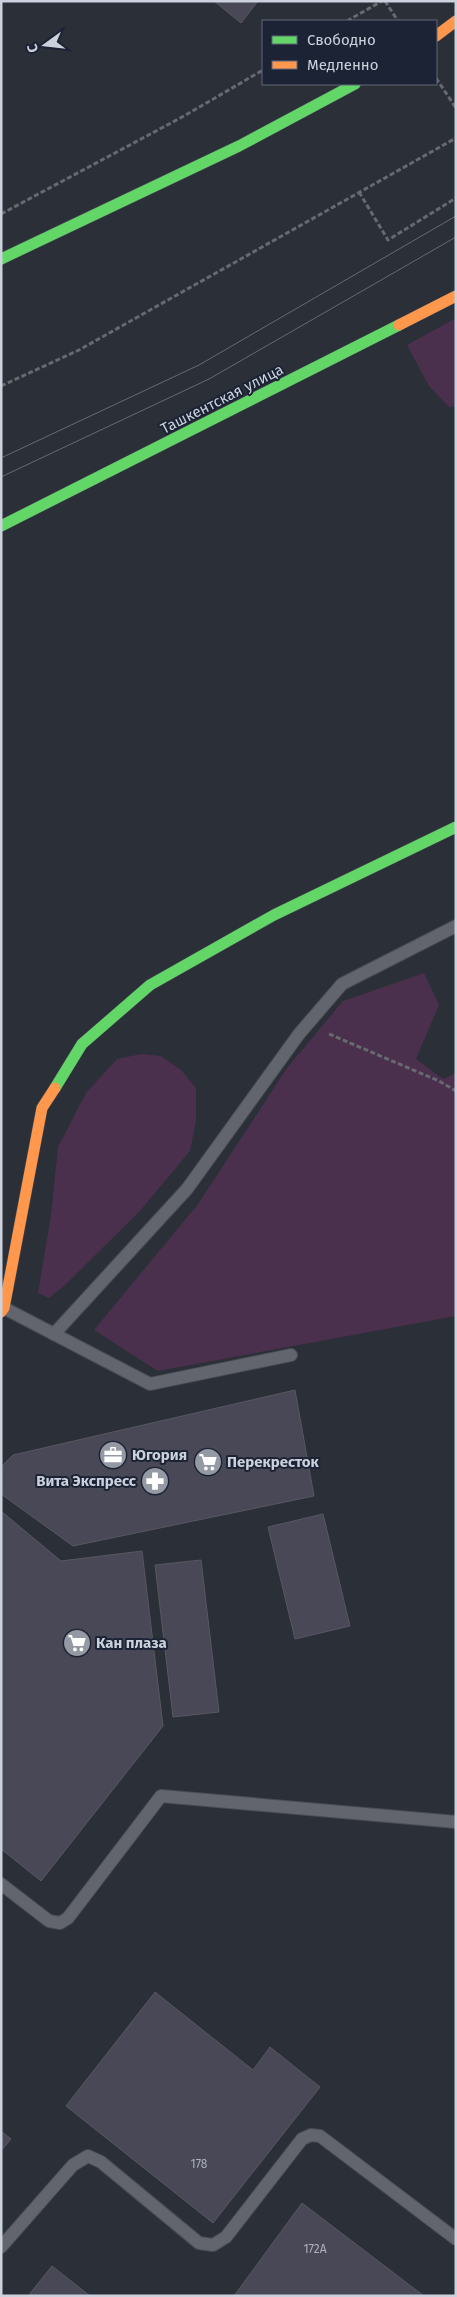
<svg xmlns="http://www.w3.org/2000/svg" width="457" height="2297" viewBox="0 0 457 2297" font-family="'Fira Sans',sans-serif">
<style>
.green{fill:#4a304c}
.building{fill:#494856;stroke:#575860}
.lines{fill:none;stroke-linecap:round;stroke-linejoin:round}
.lane-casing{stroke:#494c55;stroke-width:14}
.fast-casing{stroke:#494c55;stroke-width:12}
.slow-casing{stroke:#494c55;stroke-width:12}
.path{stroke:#66696f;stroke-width:3;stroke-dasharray:5 2.5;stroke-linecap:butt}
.lane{stroke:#62656d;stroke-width:12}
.fast{stroke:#63d668;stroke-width:11}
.slow{stroke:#ff974d;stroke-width:11}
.tram{stroke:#676a72;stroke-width:1}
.labels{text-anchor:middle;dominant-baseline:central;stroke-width:4;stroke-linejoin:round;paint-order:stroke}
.number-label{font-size:12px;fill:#abb0bb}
.street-label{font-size:15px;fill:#ccd2dd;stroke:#1b2334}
.poi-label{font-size:15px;font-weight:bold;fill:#ccd2dd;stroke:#1b2334;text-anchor:start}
</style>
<rect width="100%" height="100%" fill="#2b2f38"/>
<g class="green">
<polygon points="456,318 456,406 449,407 429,386 407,345"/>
<polygon points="424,973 439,1005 416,1059 443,1079 456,1073 456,1316 158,1371 94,1330 198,1204 287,1068 343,1001"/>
<polygon points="141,1054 161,1056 181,1070 196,1088 196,1121 190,1151 140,1211 65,1285 49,1298 38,1293 51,1215 58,1147 86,1093 117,1059"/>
</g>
<g class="building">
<polygon points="214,1 258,1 241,23"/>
<polygon points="295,1390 314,1496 73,1546 1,1494 1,1467 13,1455"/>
<polygon points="1,1511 61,1561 142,1551 163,1726 41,1881 1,1849"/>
<polygon points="323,1514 350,1626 295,1639 268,1527"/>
<polygon points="201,1560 219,1712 173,1717 155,1565"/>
<polygon points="155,1992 253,2070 270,2047 320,2087 213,2223 66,2106"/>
<polygon points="1,2131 11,2139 1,2151"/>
<polygon points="302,2203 424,2296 234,2296"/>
<polygon points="52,2266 90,2296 28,2296"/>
</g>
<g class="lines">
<g class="lane-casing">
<g id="lane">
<polyline points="4,1308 150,1384 291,1355"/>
<polyline points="54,1334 187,1189 299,1034 342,984 456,926"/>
<polyline points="1,1884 49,1921 60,1923 68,1918 161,1796 456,1822"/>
<polyline points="1,2247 73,2165 88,2156 101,2162 199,2243 213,2245 226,2237 302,2139 311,2135 320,2136 456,2239"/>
</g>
</g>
<g class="fast-casing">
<g id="fast">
<polyline points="1,259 239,146 355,84"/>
<polyline points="1,526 399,325"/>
<polyline points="55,1088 82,1044 150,985 274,915 456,827"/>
</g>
</g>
<g class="slow-casing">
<g id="slow">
<polyline points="436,36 456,21"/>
<polyline points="399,325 456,296"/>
<polyline points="1,1312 4,1308 42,1108 55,1088"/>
</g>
</g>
<g class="path">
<polyline points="385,1 398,21"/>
<polyline points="347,21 382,1"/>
<polyline points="436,78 456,108"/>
<polyline points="359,192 388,240 456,198"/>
<polyline points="1,214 184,116 263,70"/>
<polyline points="1,386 79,350 456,138"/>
<polyline points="329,1034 439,1081 456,1091"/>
</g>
<use href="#lane" class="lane"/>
<use href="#fast" class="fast"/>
<use href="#slow" class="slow"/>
<g class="tram">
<polyline points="1,458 199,365 456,216"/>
<polyline points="1,477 209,379 456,237"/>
</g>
</g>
<defs>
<g id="office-disc" transform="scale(1.4375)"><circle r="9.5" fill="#9499a3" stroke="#1b2334"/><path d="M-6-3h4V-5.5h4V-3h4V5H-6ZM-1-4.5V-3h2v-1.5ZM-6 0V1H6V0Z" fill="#fff"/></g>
<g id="supermarket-disc" transform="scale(1.4375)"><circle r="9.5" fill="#9499a3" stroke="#1b2334"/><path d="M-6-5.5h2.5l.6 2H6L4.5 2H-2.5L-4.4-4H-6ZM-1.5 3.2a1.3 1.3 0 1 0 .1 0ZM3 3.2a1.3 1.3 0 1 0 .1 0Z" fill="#fff"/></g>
<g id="pharmacy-disc" transform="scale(1.4375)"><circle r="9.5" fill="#9499a3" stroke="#1b2334"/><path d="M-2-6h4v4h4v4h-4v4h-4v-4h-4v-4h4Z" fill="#fff"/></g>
</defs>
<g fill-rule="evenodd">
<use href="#office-disc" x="113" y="1455"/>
<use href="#supermarket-disc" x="208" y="1462"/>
<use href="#pharmacy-disc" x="155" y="1481"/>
<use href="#supermarket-disc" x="77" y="1643"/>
</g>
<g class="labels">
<g class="number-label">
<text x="199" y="2164">178</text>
<text x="315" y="2249">172А</text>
</g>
<g class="street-label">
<text transform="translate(222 399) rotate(-27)">Ташкентская улица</text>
</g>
<g class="poi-label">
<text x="132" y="1455">Югория</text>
<text x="227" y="1462">Перекресток</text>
<text x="136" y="1481" text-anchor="end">Вита Экспресс</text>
<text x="96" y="1643">Кан плаза</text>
</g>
</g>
<rect width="457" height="2297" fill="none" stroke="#ccd2dd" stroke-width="5"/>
<rect x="262" y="20" width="175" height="65" fill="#1b2334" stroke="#626978"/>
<rect x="272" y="36" width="25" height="8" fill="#63d668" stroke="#626978"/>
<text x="307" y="45" font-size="15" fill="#ccd2dd">Свободно</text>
<rect x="272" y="61" width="25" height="8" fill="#ff974d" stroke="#626978"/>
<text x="307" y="70" font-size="15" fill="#ccd2dd">Медленно</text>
<g transform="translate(45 45) rotate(255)" stroke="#1b2334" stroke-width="4" paint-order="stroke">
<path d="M0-4L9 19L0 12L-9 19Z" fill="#ccd2dd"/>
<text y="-8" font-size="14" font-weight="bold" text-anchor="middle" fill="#ccd2dd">С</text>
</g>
</svg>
